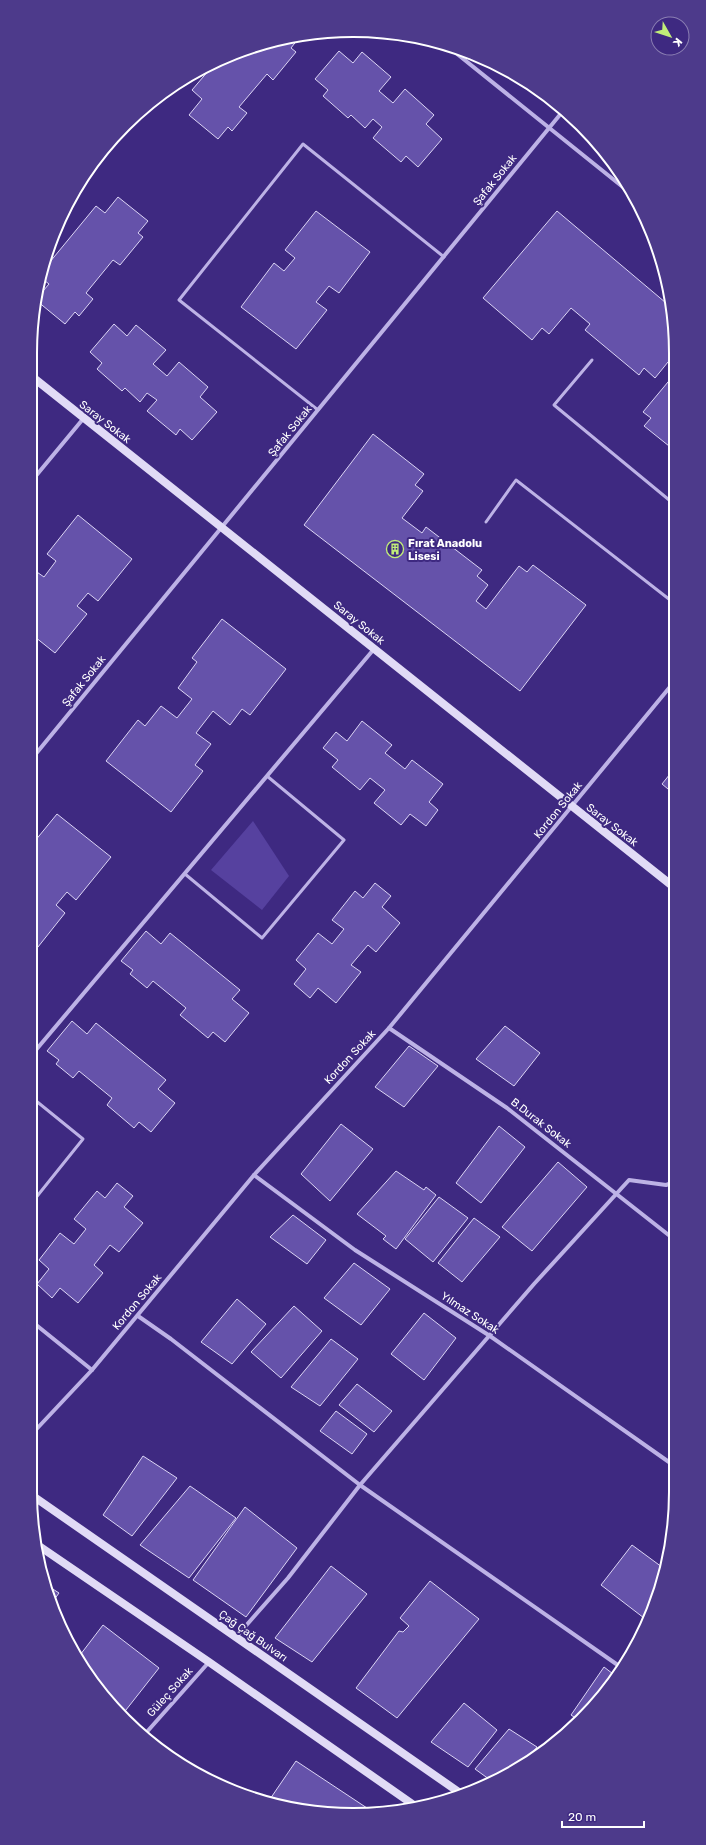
<svg xmlns="http://www.w3.org/2000/svg" width="706" height="1845" viewBox="0 0 706 1845" font-family="Rubik,sans-serif">
<style>
.green{fill:#56419f}
.building{fill:#6552aa;stroke:#dcd5f5}
.lines{fill:none;stroke-linecap:round;stroke-linejoin:round}
.lane{stroke:#bdb2e6;stroke-width:3}
.street{stroke:#bdb2e6;stroke-width:4}
.secondary{stroke:#e1dbf6;stroke-width:8}
.labels{text-anchor:middle;dominant-baseline:central;stroke-width:4;stroke-linejoin:round;paint-order:stroke}
.street-label{font-size:11px;fill:#fff;stroke:#3e2981}
.poi-label{font-size:11px;font-weight:bold;fill:#fff;stroke:#3e2981;text-anchor:start}
.rim{fill:none;stroke:#fff;stroke-width:2}
</style>
<rect width="100%" height="100%" fill="#3e2981"/>
<polygon class="green" points="253,821 289,876 262,910 211,870"/>
<g class="building">
<polygon points="301,35 291,48 296,52 273,80 267,74 239,107 247,113 232,131 228,127 218,139 189,115 202,99 192,90 215,63 249,47"/>
<polygon points="339,51 353,63 362,52 391,77 379,91 393,103 405,89 434,115 426,124 442,139 418,167 406,156 401,162 373,138 382,127 373,119 365,128 351,115 348,118 323,96 328,90 315,79"/>
<polygon points="118,197 148,221 138,233 143,237 120,265 113,260 86,293 93,299 79,316 75,312 65,324 37,301 37,298 49,284 40,277 40,274 96,206 105,213"/>
<polygon points="316,211 370,252 339,293 329,286 316,302 327,310 296,349 241,307 274,263 284,271 295,258 285,250"/>
<polygon points="557,211 672,308 673,367 668,362 655,378 644,368 639,375 585,330 590,324 571,308 549,334 542,328 532,340 483,298"/>
<polygon points="114,324 127,336 136,325 166,350 153,364 167,376 179,362 208,387 200,397 217,412 192,440 180,429 176,435 147,411 157,400 147,393 140,402 125,388 122,391 97,369 102,363 90,352"/>
<polygon points="673,376 674,450 644,426 651,418 643,412"/>
<polygon points="373,434 424,474 415,485 423,491 402,518 422,533 426,527 482,570 477,576 488,585 476,601 486,609 519,566 527,572 533,565 586,605 520,691 304,525"/>
<polygon points="78,515 132,559 98,601 88,593 77,606 87,614 55,653 30,633 30,575 34,570 44,577 56,561 47,554"/>
<polygon points="222,619 286,669 250,715 242,709 230,725 213,711 196,733 211,744 195,765 203,771 171,812 106,761 138,720 145,726 161,706 177,718 192,699 178,688 197,662 192,658"/>
<polygon points="362,721 392,745 385,753 405,769 412,760 443,784 429,802 438,810 426,826 410,814 401,825 374,803 385,790 370,778 360,790 332,767 338,760 323,748 336,732 347,741"/>
<polygon points="674,769 674,794 662,784"/>
<polygon points="674,804 674,812 671,809"/>
<polygon points="57,814 111,857 76,900 67,892 56,905 65,913 34,952 30,948 30,866 35,860 30,856 30,847"/>
<polygon points="375,883 391,896 382,907 400,923 376,952 368,945 351,965 361,972 336,1003 318,988 310,998 294,984 306,969 296,960 318,933 332,944 344,929 332,920 355,891 363,898"/>
<polygon points="146,931 161,944 170,933 240,990 232,999 249,1013 225,1042 213,1032 208,1038 180,1015 186,1008 153,981 147,988 130,974 133,970 121,961"/>
<polygon points="72,1021 87,1034 96,1023 166,1080 158,1089 175,1103 151,1132 139,1122 134,1128 107,1105 112,1098 79,1071 73,1078 56,1064 59,1060 47,1051"/>
<polygon points="505,1026 540,1053 514,1086 476,1059"/>
<polygon points="409,1046 438,1066 404,1107 375,1087"/>
<polygon points="341,1124 373,1149 330,1201 301,1174"/>
<polygon points="499,1126 525,1147 481,1203 456,1183"/>
<polygon points="558,1162 587,1187 532,1251 502,1227"/>
<polygon points="396,1171 424,1190 426,1187 436,1195 396,1249 383,1239 386,1236 357,1214"/>
<polygon points="117,1183 133,1196 124,1207 143,1223 119,1252 110,1245 94,1265 103,1273 78,1303 60,1288 52,1298 37,1284 49,1269 39,1260 60,1233 74,1244 86,1229 74,1219 97,1191 105,1198"/>
<polygon points="439,1197 468,1218 433,1262 405,1239"/>
<polygon points="293,1215 326,1240 307,1264 270,1237"/>
<polygon points="474,1218 500,1237 462,1282 438,1263"/>
<polygon points="354,1263 390,1289 361,1325 324,1298"/>
<polygon points="237,1299 266,1324 232,1364 201,1342"/>
<polygon points="294,1306 322,1331 281,1378 251,1352"/>
<polygon points="424,1313 456,1338 424,1380 391,1354"/>
<polygon points="331,1339 358,1359 320,1406 291,1387"/>
<polygon points="357,1384 392,1411 374,1432 339,1405"/>
<polygon points="336,1411 367,1434 352,1454 320,1431"/>
<polygon points="143,1456 177,1478 132,1536 103,1515"/>
<polygon points="190,1486 236,1518 189,1578 140,1545"/>
<polygon points="245,1507 297,1548 246,1617 193,1580"/>
<polygon points="632,1545 666,1570 653,1606 644,1618 601,1585"/>
<polygon points="331,1566 367,1594 312,1662 275,1638"/>
<polygon points="430,1581 479,1619 397,1718 356,1688 399,1631 403,1632 409,1626 400,1618"/>
<polygon points="45,1584 59,1593 51,1604 47,1596"/>
<polygon points="103,1625 159,1668 122,1715 110,1705 77,1659"/>
<polygon points="604,1667 617,1677 609,1688 577,1719 571,1715"/>
<polygon points="464,1703 497,1730 468,1767 431,1742"/>
<polygon points="509,1729 537,1747 522,1766 493,1782 475,1769"/>
<polygon points="296,1761 370,1810 311,1812 268,1802"/>
</g>
<g class="lines">
<g class="lane">
<polyline points="592,360 554,405 674,504"/>
<polyline points="318,410 179,300 303,144 444,257"/>
<polyline points="486,522 516,480 674,603"/>
<polyline points="185,874 262,938 344,840 267,776"/>
<polyline points="30,1096 83,1139 30,1205"/>
</g>
<g class="street">
<polyline points="446,45 634,196"/>
<polyline points="30,483 83,419"/>
<polyline points="30,761 563,111"/>
<polyline points="389,1028 507,1108 675,1240"/>
<polyline points="30,1057 374,649"/>
<polyline points="254,1175 355,1250 490,1336 676,1467"/>
<polyline points="138,1316 171,1339 360,1485 622,1668"/>
<polyline points="30,1320 92,1370"/>
<polyline points="30,1436 92,1370 254,1175 389,1028 674,682"/>
<polyline points="236,1637 288,1578 360,1485 534,1284 629,1180 666,1185 675,1182"/>
<polyline points="145,1734 209,1662"/>
</g>
<g class="secondary">
<polyline points="30,375 675,888"/>
<polyline points="30,1494 463,1795"/>
<polyline points="39,1546 209,1662 418,1808"/>
</g>
</g>
<defs>
<g id="building-ring" transform="scale(0.9)"><circle r="9.5" fill="#3e2981" stroke="#c1ed79" stroke-width="1.5"/><path d="M-4-6H4V6H1V3H-1V6H-4ZM-2.5-4.3h1.7v1.8h-1.7ZM.8-4.3h1.7v1.8H.8ZM-2.5-1h1.7V.8h-1.7ZM.8-1h1.7V.8H.8Z" fill="#c1ed79"/></g>
</defs>
<g fill-rule="evenodd">
<use href="#building-ring" x="395" y="549"/>
</g>
<g class="labels">
<g class="street-label">
<text transform="translate(495 180) rotate(-51)">Şafak Sokak</text>
<text transform="translate(105 422) rotate(38)">Saray Sokak</text>
<text transform="translate(290 431) rotate(-51)">Şafak Sokak</text>
<text transform="translate(359 623) rotate(39)">Saray Sokak</text>
<text transform="translate(84 681) rotate(-51)">Şafak Sokak</text>
<text transform="translate(558 810) rotate(-51)">Kordon Sokak</text>
<text transform="translate(612 825) rotate(38)">Saray Sokak</text>
<text transform="translate(350 1057) rotate(-47)">Kordon Sokak</text>
<text transform="translate(541 1123) rotate(38)">B.Durak Sokak</text>
<text transform="translate(137 1302) rotate(-50)">Kordon Sokak</text>
<text transform="translate(470 1313) rotate(33)">Yılmaz Sokak</text>
<text transform="translate(253 1636) rotate(35)">Çağ Çağ Bulvarı</text>
<text transform="translate(170 1692) rotate(-48)">Güleç Sokak</text>
</g>
<g class="poi-label">
<text x="408" y="543">Fırat Anadolu<tspan x="408" dy="13">Lisesi</tspan></text>
</g>
</g>
<path d="M0 0H706V1845H0ZM353 37H353A316 316 0 0 1 669 353V1492A316 316 0 0 1 353 1808H353A316 316 0 0 1 37 1492V353A316 316 0 0 1 353 37Z" fill="#4d3a8b" fill-rule="evenodd"/>
<path class="rim" d="M353 37H353A316 316 0 0 1 669 353V1492A316 316 0 0 1 353 1808H353A316 316 0 0 1 37 1492V353A316 316 0 0 1 353 37Z"/>
<g transform="translate(670 36) rotate(129)"><circle r="19" fill="#3e2981" stroke="#8b7fb3"/>
<path d="M0-3L7 15L0 10L-7 15Z" fill="#c1ed79"/>
<text y="-6" font-size="11" font-weight="bold" text-anchor="middle" fill="#ffffff">K</text>
</g>
<path d="M562 1821v6h82v-6" fill="none" stroke="#ffffff" stroke-width="2"/>
<text x="568" y="1821" font-size="12" fill="#ffffff" stroke="#3e2981" stroke-width="3" paint-order="stroke">20 m</text>
</svg>
